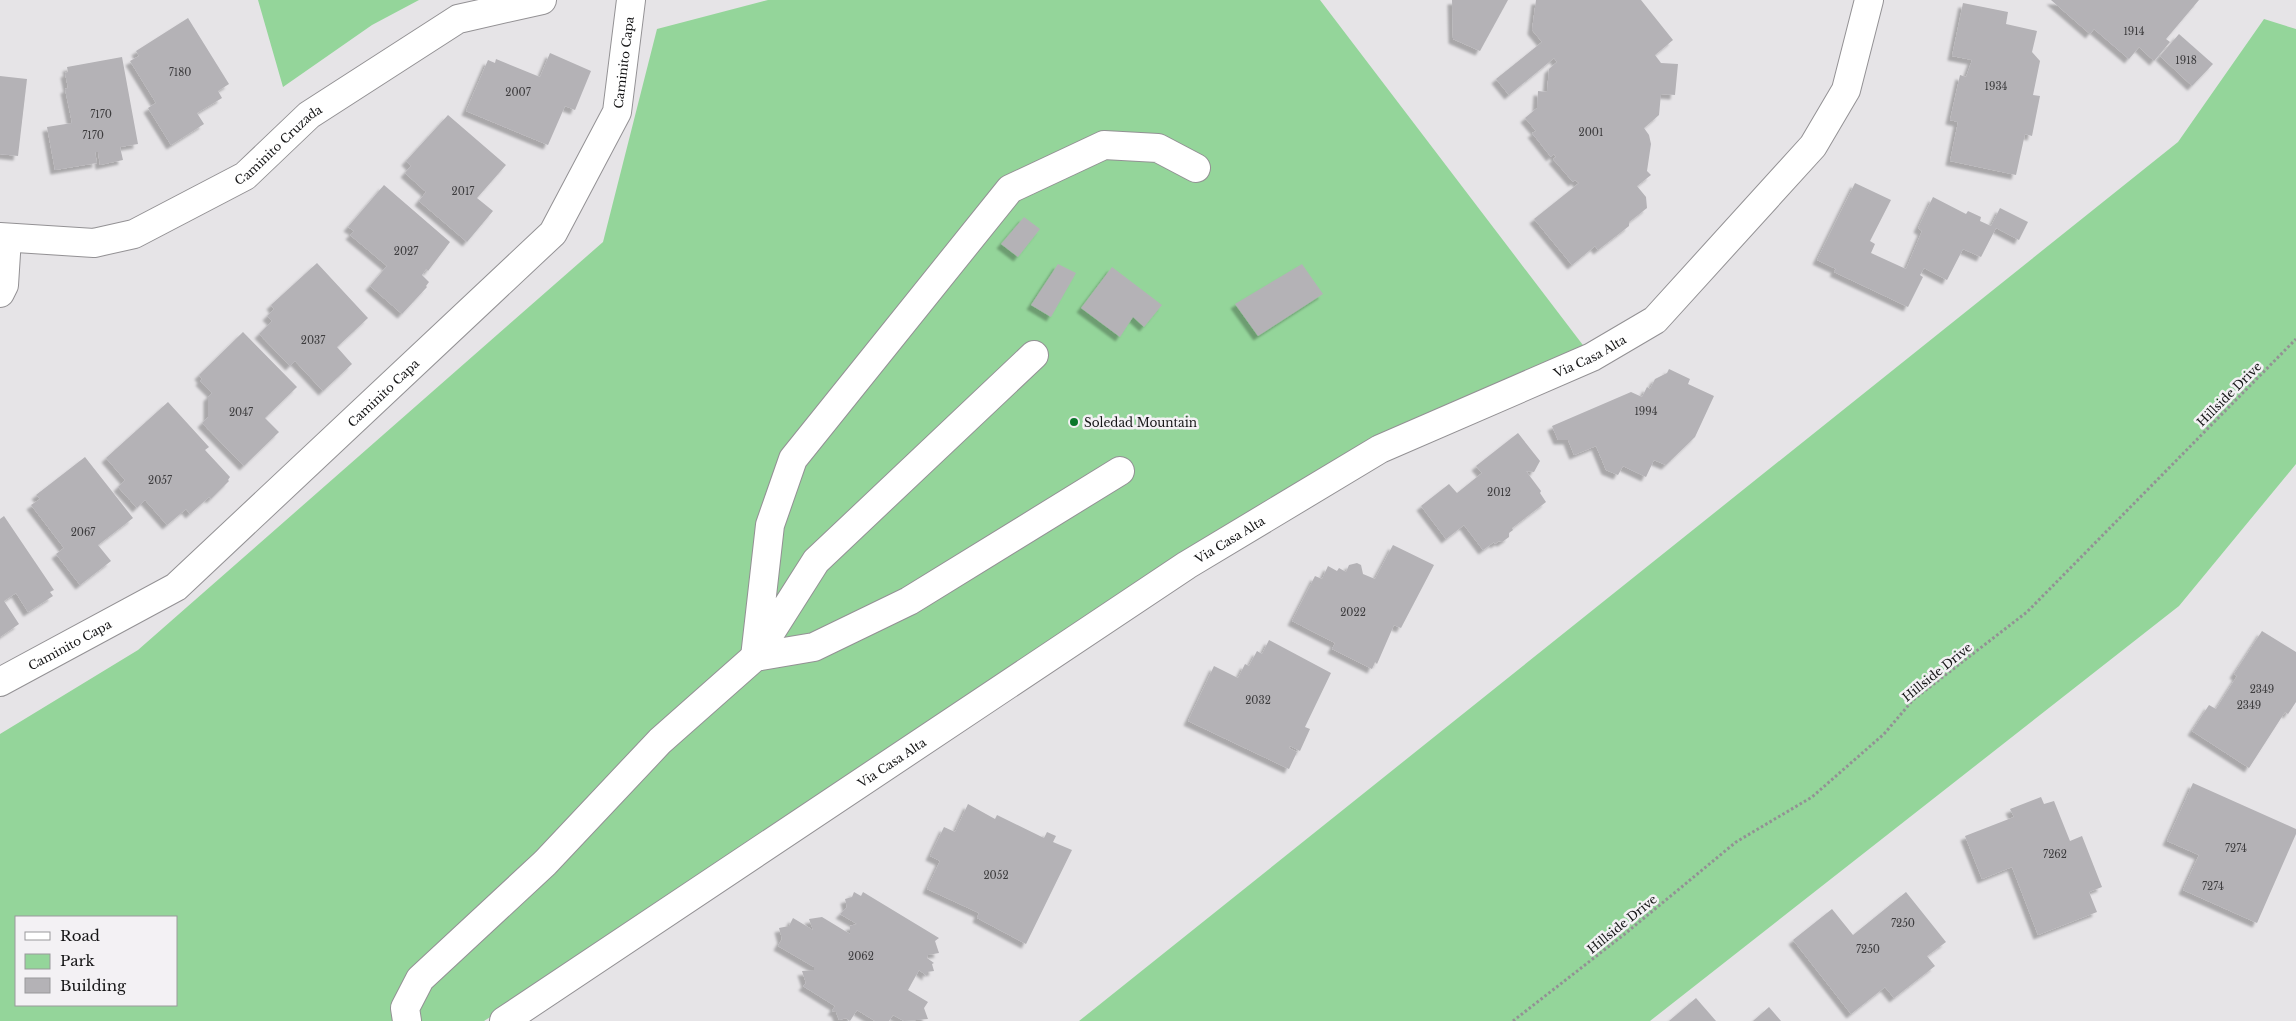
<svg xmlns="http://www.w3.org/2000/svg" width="2296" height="1021" viewBox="0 0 2296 1021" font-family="'Libre Baskerville',serif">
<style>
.green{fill:#94d59a;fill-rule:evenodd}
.building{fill:#b4b2b6;filter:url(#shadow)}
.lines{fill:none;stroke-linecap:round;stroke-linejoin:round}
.minor-casing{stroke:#939194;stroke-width:30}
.path{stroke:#939194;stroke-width:3;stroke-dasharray:2.5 2.5;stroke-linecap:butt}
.minor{stroke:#fff;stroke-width:28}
.poi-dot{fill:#0a772a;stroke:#f3f1f4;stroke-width:2}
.labels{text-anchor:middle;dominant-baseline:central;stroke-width:5;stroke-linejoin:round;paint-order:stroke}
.number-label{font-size:10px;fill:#3d3c3e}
.street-label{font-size:12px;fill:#151516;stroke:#f3f1f4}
.poi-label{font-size:12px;fill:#151516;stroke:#f3f1f4;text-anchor:start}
</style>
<defs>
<filter id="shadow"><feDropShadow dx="-4.5" dy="4.5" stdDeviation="1" flood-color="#0004"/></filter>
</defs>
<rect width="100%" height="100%" fill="#e6e4e7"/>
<g class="green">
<polygon points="258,0 419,0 372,25 283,87"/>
<path d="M768 0H1320L1592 357 1353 465 484 1021H0V734L138 650 603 242 657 29ZM16 917H176V1005H16Z"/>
<polygon points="2264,19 2296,29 2296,464 2179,606 1650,1021 1079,1021 2178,142"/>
</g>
<g class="building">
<polygon points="1452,0 1508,0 1480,51 1453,39"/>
<polygon points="1536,0 1641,0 1673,40 1655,55 1661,63 1678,64 1675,95 1661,94 1659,115 1644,128 1649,135 1651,144 1647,171 1651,175 1637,186 1646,197 1647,208 1629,222 1629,226 1598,250 1595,246 1572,265 1534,219 1579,183 1575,180 1573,182 1553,159 1556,157 1554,154 1551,157 1532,133 1536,131 1525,118 1537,108 1538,91 1547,92 1549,69 1557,62 1554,58 1509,95 1496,79 1542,42 1532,30"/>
<polygon points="2051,0 2199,0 2166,39 2170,42 2154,61 2139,47 2129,59 2094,29 2090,34"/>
<polygon points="1963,3 2008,12 2006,24 2037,31 2032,52 2040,61 2033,95 2040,96 2032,136 2025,134 2016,175 1950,161 1958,122 1950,120 1960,75 1966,77 1972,60 1952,56"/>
<polygon points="188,18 229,84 218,91 222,98 197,113 204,124 171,145 148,108 156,103 130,61 139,56 136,51"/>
<polygon points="2179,34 2213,64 2192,86 2160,56"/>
<polygon points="550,53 591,71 575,110 565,106 548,145 466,111 488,60 495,63 496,59 540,77"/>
<polygon points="122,57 138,144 120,147 123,160 100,165 98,152 95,152 97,163 55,170 47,127 72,123 65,89 68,88 65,73 68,72 67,67"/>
<polygon points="0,76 27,79 18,156 0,154"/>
<polygon points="448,115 506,165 477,198 493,211 467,242 419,201 426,192 405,173 411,166 406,161"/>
<polygon points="1855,183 1891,200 1870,241 1875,244 1871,253 1906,269 1922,231 1918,228 1933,197 1966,214 1968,211 1981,217 1980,221 1991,226 2000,208 2028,222 2019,240 1996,228 1981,257 1963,249 1947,280 1924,268 1920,275 1923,277 1908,307 1834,272 1836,269 1817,260"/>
<polygon points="384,185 450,242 428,271 426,269 422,275 429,282 426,286 427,287 402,314 370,286 387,266 350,235 354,231 348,227"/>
<polygon points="1024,217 1040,229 1018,257 1001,244"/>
<polygon points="317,263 368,318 337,347 352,364 323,391 295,361 290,366 259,334 272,321 267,316 274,309 271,305"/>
<polygon points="1058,264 1076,273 1051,317 1031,305"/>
<polygon points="1302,264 1323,294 1258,336 1235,304"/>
<polygon points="1112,267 1162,305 1144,327 1133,317 1120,337 1081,308"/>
<polygon points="243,332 297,387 265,418 279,432 244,466 202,423 208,417 208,397 212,393 200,381 202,379 199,375"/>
<polygon points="1669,369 1690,379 1688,384 1714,396 1695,437 1666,465 1654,460 1646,477 1623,466 1618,475 1606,470 1596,446 1574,455 1568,440 1558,440 1552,426 1631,392 1642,397 1647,387 1650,389 1655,379 1667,373"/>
<polygon points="168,402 209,447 205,450 230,477 228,480 229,481 211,499 209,497 190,514 186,509 167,525 145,500 137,508 118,487 125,480 106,458"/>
<polygon points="1518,433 1540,461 1534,472 1526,471 1541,491 1540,493 1546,502 1512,528 1513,530 1509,533 1509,537 1502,542 1499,541 1495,544 1494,542 1483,550 1464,525 1446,539 1421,506 1449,484 1457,493 1482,473 1476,466"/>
<polygon points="85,457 133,518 98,545 111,561 80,585 56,554 64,548 31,505 40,499 36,495"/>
<polygon points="4,516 54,590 50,592 53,596 28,612 16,593 4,601 19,624 0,637 0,519"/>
<polygon points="1393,545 1434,565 1401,628 1394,625 1377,664 1375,662 1372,669 1332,649 1335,643 1292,621 1315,576 1322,579 1328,566 1337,571 1339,568 1346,572 1349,565 1357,563 1361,565 1363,574 1375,579"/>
<polygon points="2262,631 2296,652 2296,702 2288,714 2285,712 2249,768 2192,731 2209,705 2216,709 2237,676 2234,674"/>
<polygon points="1269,640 1331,673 1305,727 1310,729 1300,751 1290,746 1289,748 1297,752 1289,769 1188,721 1214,666 1238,678 1245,664 1249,666 1257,651 1262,654"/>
<polygon points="2193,783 2296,829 2296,834 2257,923 2183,890 2199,855 2167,841"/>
<polygon points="2041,797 2044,804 2054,801 2070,841 2082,836 2102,887 2089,892 2097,912 2038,935 2012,867 1982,879 1965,836 2014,817 2010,809"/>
<polygon points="968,804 995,819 997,815 1044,838 1047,832 1056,836 1053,842 1072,850 1026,944 977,918 979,913 927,889 940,861 930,856 944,827 955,832"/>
<polygon points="854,892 861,896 863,892 939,938 935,941 939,953 928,955 927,958 934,963 932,964 934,971 927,972 927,976 919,970 908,990 928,1002 924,1008 928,1019 904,1021 893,1015 889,1021 875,1021 857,1010 850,1021 846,1018 839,1020 836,1012 832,1011 835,1006 803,986 806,983 802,971 814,970 814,967 778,946 782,939 779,928 789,926 793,918 813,930 809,919 822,917 850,934 850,926 857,924 840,914 847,907 845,899 852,897"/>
<polygon points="1906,892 1946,942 1927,956 1935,966 1894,998 1885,987 1851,1014 1793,940 1832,909 1853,935"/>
<polygon points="1696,998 1716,1021 1669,1021"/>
<polygon points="1769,1007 1781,1021 1753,1021"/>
</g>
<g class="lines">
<g class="minor-casing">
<g id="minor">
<path id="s1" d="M0 237 94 243 134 234 245 176 309 115 458 19 542 0"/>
<polyline points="0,293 4,285 7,238"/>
<polyline points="1034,355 816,561 755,657 770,525 793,459 1010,189 1104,145 1158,148 1196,168"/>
<path id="s2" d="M0 682 176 587 553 233 617 112 631 0"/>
<polyline points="407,1021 405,1008 420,979 545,863 660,741 755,657 814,647 909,601 1120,471"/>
<path id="s3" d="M504 1021 1187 565 1380 449 1592 357 1655 320 1813 146 1846 90 1869 0"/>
</g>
</g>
<polyline class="path" points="1513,1021 1626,933 1736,842 1812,797 1884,734 1913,700 2027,612 2296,339"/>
<use href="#minor" class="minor"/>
</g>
<circle class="poi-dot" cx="1074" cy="422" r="5"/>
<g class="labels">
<g class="number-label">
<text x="2134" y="31">1914</text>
<text x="2186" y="60">1918</text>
<text x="180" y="72">7180</text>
<text x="1996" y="86">1934</text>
<text x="518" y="92">2007</text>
<text x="101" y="114">7170</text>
<text x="1591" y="132">2001</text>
<text x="93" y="135">7170</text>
<text x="463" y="191">2017</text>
<text x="406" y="251">2027</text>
<text x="313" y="340">2037</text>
<text x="1646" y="411">1994</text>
<text x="241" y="412">2047</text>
<text x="160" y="480">2057</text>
<text x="1499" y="492">2012</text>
<text x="83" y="532">2067</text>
<text x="1353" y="612">2022</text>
<text x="2262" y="689">2349</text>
<text x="1258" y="700">2032</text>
<text x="2249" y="705">2349</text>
<text x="2236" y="848">7274</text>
<text x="2055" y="854">7262</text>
<text x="996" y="875">2052</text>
<text x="2213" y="886">7274</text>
<text x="1903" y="923">7250</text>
<text x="1868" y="949">7250</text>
<text x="861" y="956">2062</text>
</g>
<g class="street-label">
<text stroke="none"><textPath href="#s2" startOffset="904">Caminito Capa</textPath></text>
<text stroke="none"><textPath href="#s1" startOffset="306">Caminito Cruzada</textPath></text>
<text stroke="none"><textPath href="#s3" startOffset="1276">Via Casa Alta</textPath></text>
<text stroke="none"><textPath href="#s2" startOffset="484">Caminito Capa</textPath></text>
<text transform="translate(2229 394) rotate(-45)">Hillside Drive</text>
<text stroke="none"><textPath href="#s3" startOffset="871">Via Casa Alta</textPath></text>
<text stroke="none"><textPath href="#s2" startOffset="79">Caminito Capa</textPath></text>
<text transform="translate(1937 672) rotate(-39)">Hillside Drive</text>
<text stroke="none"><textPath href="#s3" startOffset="466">Via Casa Alta</textPath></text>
<text transform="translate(1622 924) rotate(-39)">Hillside Drive</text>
</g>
<g class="poi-label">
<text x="1084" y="422">Soledad Mountain</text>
</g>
</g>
<rect x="15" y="916" width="162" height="90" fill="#f3f1f4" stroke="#9a999b"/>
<rect x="25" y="932" width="25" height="8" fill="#ffffff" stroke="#9a999b"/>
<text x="60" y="941" font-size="15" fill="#151516">Road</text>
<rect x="25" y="954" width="25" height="15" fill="#94d59a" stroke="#9a999b"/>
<text x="60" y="966" font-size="15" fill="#151516">Park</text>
<rect x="25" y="978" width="25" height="15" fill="#b4b2b6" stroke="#9a999b"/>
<text x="60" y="991" font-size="15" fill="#151516">Building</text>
</svg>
